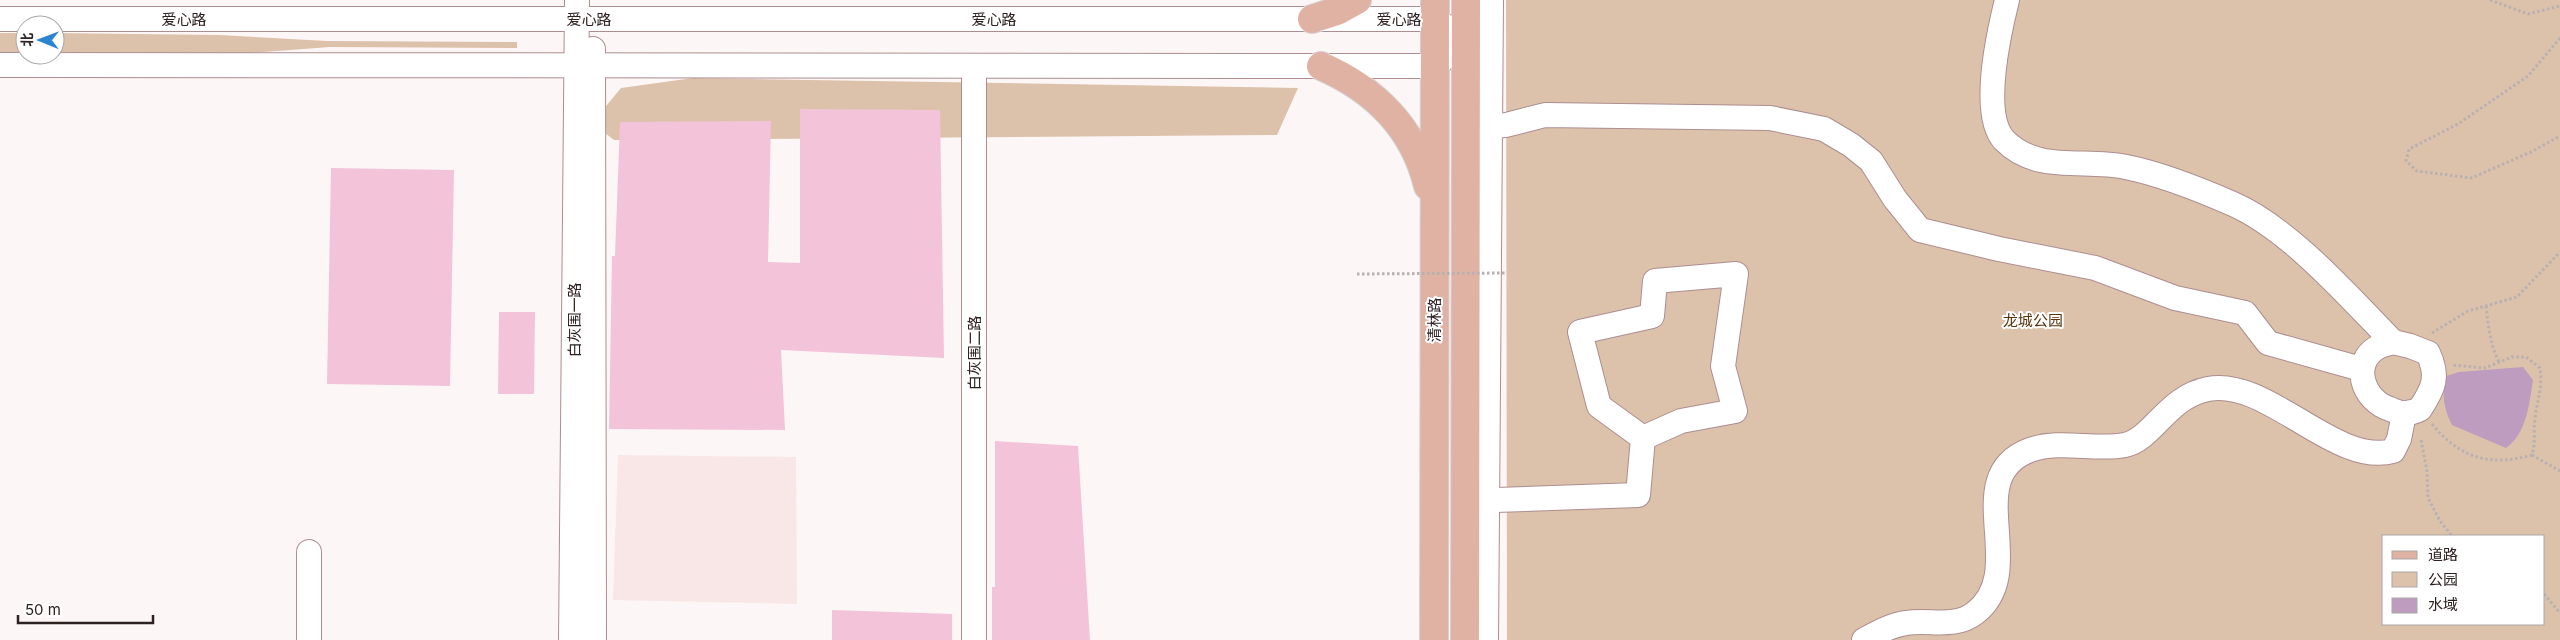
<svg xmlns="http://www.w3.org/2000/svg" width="2560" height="640" viewBox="0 0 2560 640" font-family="Inter,'Noto Sans SC',sans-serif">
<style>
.built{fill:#f9e7e8}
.green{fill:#ddc2ab;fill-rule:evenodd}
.water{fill:#bd9cbf}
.building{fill:#f3c3d9}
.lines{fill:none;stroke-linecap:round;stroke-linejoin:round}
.minor-casing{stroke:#ad8d8f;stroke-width:26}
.major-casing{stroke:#d5d2d3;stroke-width:30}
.path{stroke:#b9b0b0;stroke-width:3;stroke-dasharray:2.5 2.5;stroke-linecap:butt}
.minor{stroke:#fff;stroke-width:24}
.major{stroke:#e0b2a4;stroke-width:28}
.path-bridge{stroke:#b9b0b0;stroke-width:3;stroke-dasharray:2.5 2.5;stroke-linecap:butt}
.labels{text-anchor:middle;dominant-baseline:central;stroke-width:4;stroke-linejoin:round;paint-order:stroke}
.street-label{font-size:15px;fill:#2d2021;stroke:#fff}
.park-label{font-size:15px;fill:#58330b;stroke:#fff}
</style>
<rect width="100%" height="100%" fill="#fdf6f6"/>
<polygon class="built" points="618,455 796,457 797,604 613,600"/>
<g class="green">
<path d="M1506 0H2560V640H1507ZM2384 536H2544V624H2384Z"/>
<rect x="0" y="33" width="25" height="19"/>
<polygon points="55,33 219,35 327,41 517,42 517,48 330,47 250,53 55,52"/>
<polygon points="693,78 1298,88 1277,135 614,140 592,123 621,88"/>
</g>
<path class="water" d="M2523 367 2533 380C2529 404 2527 433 2506 448L2452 425C2443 407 2442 396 2446 376L2459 372Z"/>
<g class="building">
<polygon points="800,109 940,110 944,358 781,350 785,430 609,429 612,256 615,256 620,122 771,121 768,262 800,263"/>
<polygon points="331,168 454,170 450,386 327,384"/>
<polygon points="499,312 535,312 534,394 498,394"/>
<polygon points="995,441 1078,446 1090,640 992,640 992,587 995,587"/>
<polygon points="832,610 952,614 952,640 832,640"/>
</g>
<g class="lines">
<g class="minor-casing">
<g id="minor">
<path d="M2007 0C1999 32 1980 114 2004 140 2037 174 2085 158 2126 167 2161 174 2201 190 2233 204 2290 229 2350 298 2393 342"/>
<polyline points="0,19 1435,19 1466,41 1435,66 0,65"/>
<polyline points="593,49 594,640"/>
<polyline points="1490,126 1506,125 1545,115 1770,118 1824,129 1851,145 1871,161 1895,199 1920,230 1999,249 2095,268 2175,298 2245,313 2268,343 2361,369"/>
<path d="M2393 342 2410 346 2428 353C2439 376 2434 388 2420 409 2416 411 2410 413 2405 413 2401 414 2395 411 2390 409 2363 401 2350 363 2378 347 2383 344 2389 344 2393 342Z"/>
<polyline points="1465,501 1638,495 1643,438 1599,406 1580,332 1652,316 1655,281 1736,274 1723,366 1735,411 1681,421 1643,438"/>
<polyline points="309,640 309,552"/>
<polyline points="571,640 577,0"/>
<polyline points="974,640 974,66"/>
<polyline points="1486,640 1491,0"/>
<path d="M1864 640C1877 633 1891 625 1906 623 1930 619 1954 629 1975 613 2031 570 1958 477 2030 450 2059 439 2096 451 2125 445 2153 439 2167 397 2208 389 2267 377 2335 467 2393 451L2399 439 2404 414"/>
</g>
</g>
<g class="major-casing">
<g id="major">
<polyline points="1312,19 1337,11 1357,0"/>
<path d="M1321 66C1374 89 1414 128 1428 186"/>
<polyline points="1434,640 1435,0"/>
<polyline points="1465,640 1466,0"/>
</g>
</g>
<g class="path">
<polyline points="2490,0 2528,14 2560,6"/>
<polyline points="2560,38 2528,76 2458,124 2409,149 2406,161 2417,171 2471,178 2533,151 2560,136"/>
<path d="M2486 306C2488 325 2490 344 2499 362"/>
<polyline points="2432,333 2468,311 2517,297 2560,252"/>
<path d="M2432 424C2460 458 2489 467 2532 455 2536 442 2533 432 2535 419 2537 399 2543 389 2540 368L2526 357H2512L2485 368 2452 365"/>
<polyline points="2421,440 2427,471 2428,498 2440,521 2452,536"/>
<polyline points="2532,455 2560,471"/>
<polyline points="2544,594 2560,613"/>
</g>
<use href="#minor" class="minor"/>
<use href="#major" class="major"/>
<polyline class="path-bridge" points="1357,274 1506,273"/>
</g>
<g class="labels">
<g class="street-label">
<text x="184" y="19">爱心路</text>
<text x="589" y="19">爱心路</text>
<text x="994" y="19">爱心路</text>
<text x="1399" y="19">爱心路</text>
<text transform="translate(574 320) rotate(-90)">白灰围一路</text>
<text transform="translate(1434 320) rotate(-90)">清林路</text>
<text transform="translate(974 353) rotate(-90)">白灰围二路</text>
</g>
<g class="park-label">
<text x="2033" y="320">龙城公园</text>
</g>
</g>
<rect x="2382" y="535" width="162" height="90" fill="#ffffff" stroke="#aba6a6"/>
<rect x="2392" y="551" width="25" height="8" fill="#e0b2a4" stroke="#aba6a6"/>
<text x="2428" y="560" font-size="15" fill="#2d2021">道路</text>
<rect x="2392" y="572" width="25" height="15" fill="#ddc2ab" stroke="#aba6a6"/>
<text x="2428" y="585" font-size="15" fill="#2d2021">公园</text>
<rect x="2392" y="598" width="25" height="15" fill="#bd9cbf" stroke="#aba6a6"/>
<text x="2428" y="610" font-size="15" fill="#2d2021">水域</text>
<g transform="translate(40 40) rotate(271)"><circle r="24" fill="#ffffff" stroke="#aba6a6"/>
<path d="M0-4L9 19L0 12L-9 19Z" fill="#2b84d1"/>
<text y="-8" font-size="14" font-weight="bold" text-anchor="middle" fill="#2d2021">北</text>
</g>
<path d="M18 615v8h135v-8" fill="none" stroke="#2d2021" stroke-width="2.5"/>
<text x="25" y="615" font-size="15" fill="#2d2021" stroke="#ffffff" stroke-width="4" paint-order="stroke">50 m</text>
</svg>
